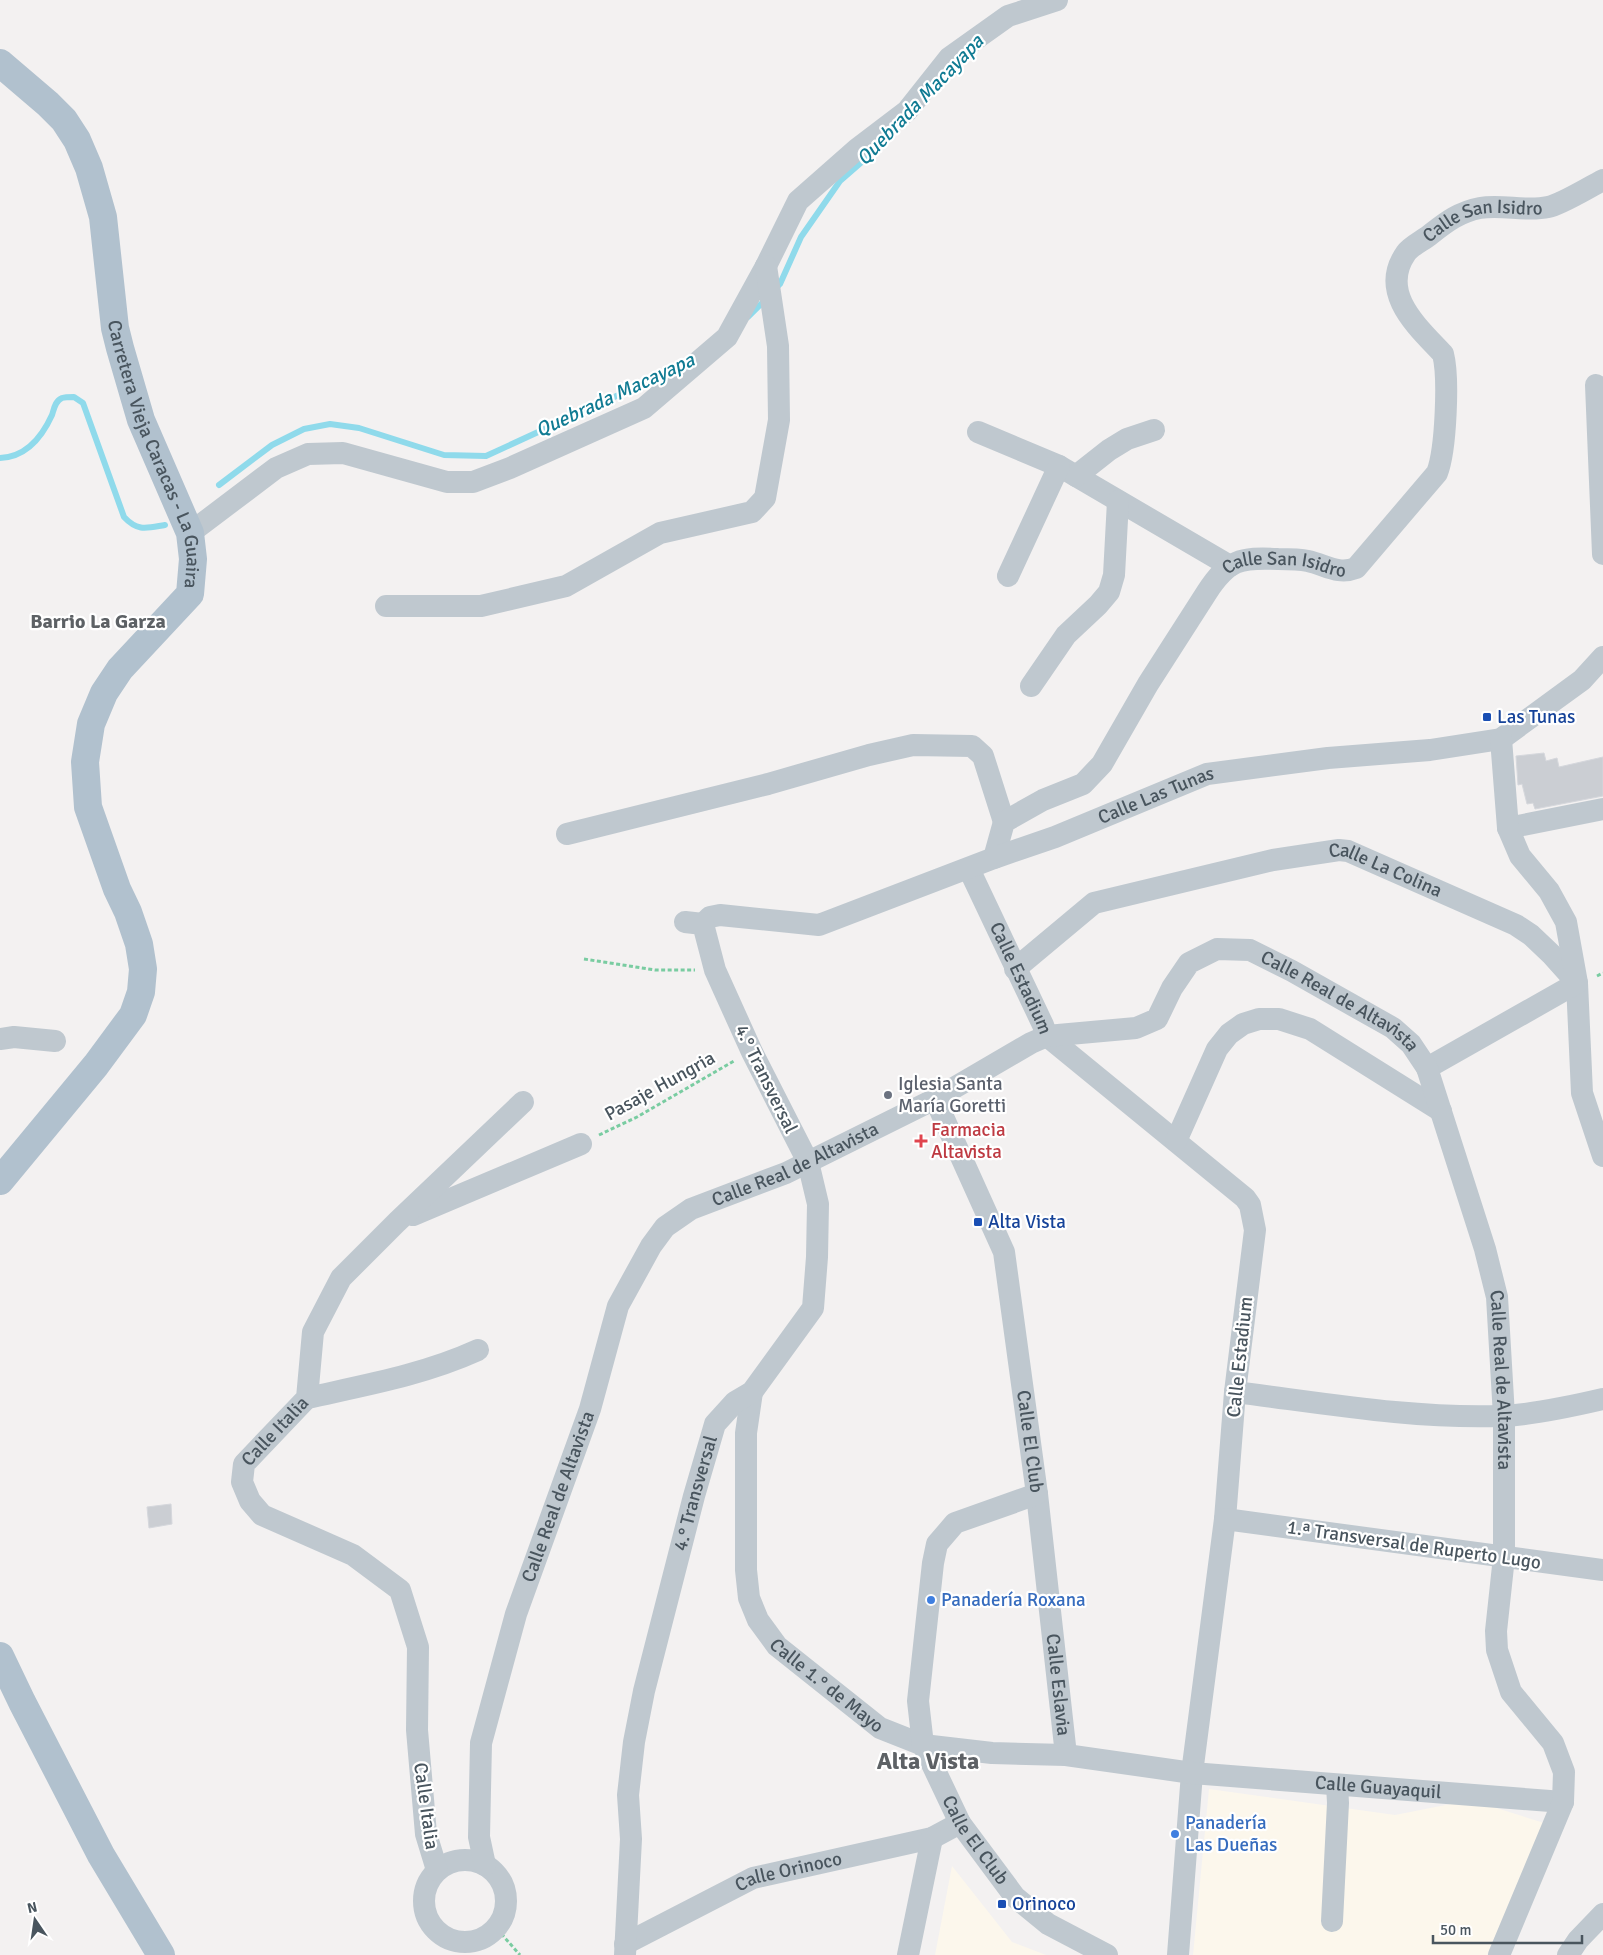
<svg xmlns="http://www.w3.org/2000/svg" width="1603" height="1955" viewBox="0 0 1603 1955" font-family="Signika,sans-serif">
<style>
.commercial{fill:#fcf7ec}
.lines{fill:none;stroke-linecap:round;stroke-linejoin:round}
.stream{stroke:#8fdaeb;stroke-width:6}
.building{fill:#cbced3;stroke:#d5d7dc}
.path{stroke:#79cca1;stroke-width:3;stroke-dasharray:4 2.5;stroke-linecap:butt}
.minor{stroke:#bfc8cf;stroke-width:22}
.major{stroke:#b1c1ce;stroke-width:28}
.transit-dot{fill:#1a4fb4;stroke:#fff;stroke-width:2}
.worship-dot{fill:#6b7280;stroke:#fff;stroke-width:2}
.health-dot{fill:#e0444e;stroke:#fff;stroke-width:2}
.shop-dot{fill:#3f7fe0;stroke:#fff;stroke-width:2}
.labels{text-anchor:middle;dominant-baseline:central;stroke-width:4.5;stroke-linejoin:round;paint-order:stroke}
.street-label{font-size:19px;fill:#49555e;stroke:#fff}
.transit-label{font-size:19px;fill:#164399;stroke:#fff;text-anchor:start}
.worship-label{font-size:19px;fill:#5b616d;stroke:#fff;text-anchor:start}
.health-label{font-size:19px;fill:#be3a42;stroke:#fff;text-anchor:start}
.shop-label{font-size:19px;fill:#366cbe;stroke:#fff;text-anchor:start}
.water-label{font-size:20px;font-style:italic;fill:#107b93;stroke:#fff}
.neighbourhood-label{font-size:20px;font-weight:bold;fill:#5d6165;stroke:#fff}
.district-label{font-size:24px;font-weight:bold;fill:#5d6165;stroke:#fff}
</style>
<rect width="100%" height="100%" fill="#f3f1f1"/>
<g class="commercial">
<polygon points="1209,1789 1395,1815 1471,1800 1544,1823 1487,1955 1193,1955"/>
<polygon points="952,1866 1012,1942 1046,1955 935,1955"/>
</g>
<g class="lines">
<g class="stream">
<polyline points="774,290 780,284 801,237 840,181 887,140"/>
<polyline points="748,317 766,299"/>
<path d="M0 458C27 457 42 437 52 415 54 409 55 401 62 398 65 397 70 397 74 397L83 403 124 517C138 532 147 528 165 525"/>
<polyline points="219,485 272,445 304,429 330,424 359,428 444,455 486,456 675,369"/>
</g>
</g>
<g class="building">
<polygon points="1544,753 1546,761 1557,758 1559,767 1603,757 1603,796 1535,809 1533,803 1527,804 1522,784 1518,785 1516,756"/>
<polygon points="171,1504 172,1524 149,1528 147,1507"/>
</g>
<g class="lines">
<g class="path">
<polyline points="584,959 655,970 695,970"/>
<polyline points="1597,976 1603,973"/>
<polyline points="599,1135 637,1117 734,1061"/>
<polyline points="497,1929 520,1955"/>
</g>
<g class="minor">
<polyline points="1596,385 1603,554"/>
<polyline points="978,432 1059,466 1230,566"/>
<polyline points="1076,476 1109,450 1127,439 1154,430"/>
<polyline points="190,533 276,468 308,454 343,453 447,482 473,482 510,468 644,408 727,337 766,266 798,201 857,149 907,111 949,58 1008,16 1057,0"/>
<polyline points="1008,576 1059,466"/>
<polyline points="386,606 481,606 566,586 660,533 752,512 765,498 779,420 778,346 766,266"/>
<polyline points="1031,686 1066,635 1098,605 1109,592 1114,575 1118,501"/>
<polyline points="1508,828 1603,809"/>
<polyline points="567,834 768,784 869,755 913,745 972,746 983,756 1004,822"/>
<path id="s1" d="M994 858 1004 822 1043 800 1083 784 1102 764 1148 684 1207 592C1228 560 1240 557 1278 559 1288 559 1299 559 1308 561 1326 565 1338 575 1356 568L1437 473C1446 450 1449 377 1443 354 1418 327 1378 293 1406 253 1410 247 1420 242 1427 237 1444 224 1458 212 1480 208 1502 204 1526 212 1548 207 1562 204 1589 187 1603 180"/>
<path id="s2" d="M969 869 1043 1025 1047 1036 1245 1198 1250 1205 1255 1230 1235 1392 1225 1519 1192 1773 1178 1955"/>
<path id="s3" d="M703 924 710 917 720 915 819 925 994 858 1055 837 1207 774 1328 758 1430 750 1501 739 1582 680 1603 657"/>
<path id="s4" d="M1015 969 1094 903 1273 860 1339 850 1348 851 1516 925 1531 935 1551 954 1577 983 1582 1093 1603 1156"/>
<polyline points="0,1039 14,1037 55,1041"/>
<polyline points="1427,1068 1577,983 1566,922 1549,891 1520,856 1508,828 1501,739"/>
<path id="s5" d="M935 1099 1004 1252 1037 1494 1066 1755"/>
<polyline points="1176,1141 1217,1049 1229,1034 1243,1024 1259,1019 1279,1019 1310,1029 1441,1111"/>
<polyline points="413,1215 581,1144"/>
<path id="s6" d="M752 1392 746 1433V1570L749 1598 758 1620 777 1646 880 1728 923 1745 992 1753 1066 1755 1192 1773 1563 1802"/>
<path d="M1235 1392C1323 1403 1412 1419 1501 1416 1532 1415 1573 1406 1603 1399"/>
<path d="M307 1398C365 1385 423 1375 478 1350"/>
<path id="s7" d="M1037 1494 955 1523 937 1544 933 1563 918 1701 923 1745 960 1823 1015 1897 1048 1924 1107 1955"/>
<polyline points="1225,1519 1603,1570"/>
<circle cx="465" cy="1901" r="41"/>
<path id="s8" d="M485 1865 479 1837 481 1743 516 1614 590 1409 618 1306 651 1246 665 1227 691 1209 786 1173 935 1099 1031 1043 1047 1036 1136 1028 1157 1019 1172 988 1189 963 1217 949 1250 950 1292 971 1393 1028 1411 1044 1427 1068 1485 1249 1497 1297 1504 1416V1557L1496 1631 1497 1650 1511 1692 1553 1743 1564 1772 1563 1802 1499 1955"/>
<path id="s9" d="M437 1870 426 1834 417 1730 418 1647 400 1590 353 1555 262 1515 250 1501 242 1482 244 1464 307 1398 313 1332 341 1278 397 1222 523 1102"/>
<polyline points="1332,1921 1338,1803 1337,1785"/>
<path id="s10" d="M625 1944 753 1878 932 1838 960 1823"/>
<path id="s11" d="M625 1955 631 1839 628 1795 634 1742 644 1691 694 1496 715 1424 735 1402 752 1392 813 1308 817 1257 818 1204 808 1162 752 1052 715 970 703 924 685 922"/>
<polyline points="908,1955 932,1838"/>
<polyline points="1568,1955 1578,1940 1603,1914"/>
</g>
<g class="major">
<path id="s12" d="M0 63 48 104 64 120 77 140 89 168 103 217 115 328 120 348 141 420 190 533 193 559 190 594 120 669 104 693 91 724 85 762 88 807 117 889 128 912 139 944 143 969 141 992 133 1015 96 1065 0 1181"/>
<polyline points="0,1656 22,1702 101,1855 161,1955"/>
</g>
</g>
<g class="transit-dot">
<rect x="1482" y="712" width="10" height="10" rx="2.5"/>
<rect x="973" y="1217" width="10" height="10" rx="2.5"/>
<rect x="997" y="1899" width="10" height="10" rx="2.5"/>
</g>
<circle class="worship-dot" cx="888" cy="1095" r="5"/>
<path class="health-dot" d="M918.5 1133.5h5v5h5v5h-5v5h-5v-5h-5v-5h5z"/>
<g class="shop-dot">
<circle cx="931" cy="1600" r="5"/>
<circle cx="1175" cy="1834" r="5"/>
</g>
<g class="labels">
<g class="street-label">
<text stroke="none"><textPath href="#s1" startOffset="969">Calle San Isidro</textPath></text>
<text stroke="none"><textPath href="#s12" startOffset="436">Carretera Vieja Caracas - La Guaira</textPath></text>
<text stroke="none"><textPath href="#s1" startOffset="445">Calle San Isidro</textPath></text>
<text stroke="none"><textPath href="#s3" startOffset="481">Calle Las Tunas</textPath></text>
<text stroke="none"><textPath href="#s4" startOffset="404">Calle La Colina</textPath></text>
<text stroke="none"><textPath href="#s2" startOffset="121">Calle Estadium</textPath></text>
<text stroke="none"><textPath href="#s8" startOffset="1446">Calle Real de Altavista</textPath></text>
<text transform="translate(766 1079) rotate(64)">4.° Transversal</text>
<text transform="translate(660 1086) rotate(-29)">Pasaje Hungria</text>
<text stroke="none"><textPath href="#s8" startOffset="818">Calle Real de Altavista</textPath></text>
<text transform="translate(1240 1357) rotate(-84)">Calle Estadium</text>
<text stroke="none"><textPath href="#s8" startOffset="1881">Calle Real de Altavista</textPath></text>
<text stroke="none"><textPath href="#s9" startOffset="545">Calle Italia</textPath></text>
<text stroke="none"><textPath href="#s5" startOffset="359">Calle El Club</textPath></text>
<text stroke="none"><textPath href="#s11" startOffset="470">4.° Transversal</textPath></text>
<text stroke="none"><textPath href="#s8" startOffset="381">Calle Real de Altavista</textPath></text>
<text transform="translate(1414 1545) rotate(8)">1.ª Transversal de Ruperto Lugo</text>
<text stroke="none"><textPath href="#s6" startOffset="326">Calle 1.° de Mayo</textPath></text>
<text stroke="none"><textPath href="#s5" startOffset="604">Calle Eslavia</textPath></text>
<text stroke="none"><textPath href="#s6" startOffset="898">Calle Guayaquil</textPath></text>
<text transform="translate(426 1806) rotate(82)">Calle Italia</text>
<text stroke="none"><textPath href="#s7" startOffset="426">Calle El Club</textPath></text>
<text stroke="none"><textPath href="#s10" startOffset="180">Calle Orinoco</textPath></text>
</g>
<g class="transit-label">
<text x="1497" y="717">Las Tunas</text>
<text x="988" y="1222">Alta Vista</text>
<text x="1012" y="1904">Orinoco</text>
</g>
<g class="worship-label">
<text x="898" y="1084">Iglesia Santa<tspan x="898" dy="22">María Goretti</tspan></text>
</g>
<g class="health-label">
<text x="931" y="1130">Farmacia<tspan x="931" dy="22">Altavista</tspan></text>
</g>
<g class="shop-label">
<text x="941" y="1600">Panadería Roxana</text>
<text x="1185" y="1823">Panadería<tspan x="1185" dy="22">Las Dueñas</tspan></text>
</g>
<g class="water-label">
<text transform="translate(920 100) rotate(-46)">Quebrada Macayapa</text>
<text transform="translate(615 395) rotate(-25)">Quebrada Macayapa</text>
</g>
<g class="neighbourhood-label">
<text x="98" y="621">Barrio La Garza</text>
</g>
<g class="district-label">
<text x="928" y="1761">Alta Vista</text>
</g>
</g>
<g transform="translate(35 1920) rotate(347)" stroke="#ffffff" stroke-width="4" paint-order="stroke">
<path d="M0-4L9 19L0 12L-9 19Z" fill="#49555e"/>
<text y="-8" font-size="14" font-weight="bold" text-anchor="middle" fill="#49555e">N</text>
</g>
<path d="M1433 1935v8h149v-8" fill="none" stroke="#49555e" stroke-width="2.5"/>
<text x="1440" y="1935" font-size="15" fill="#49555e" stroke="#ffffff" stroke-width="4" paint-order="stroke">50 m</text>
</svg>
